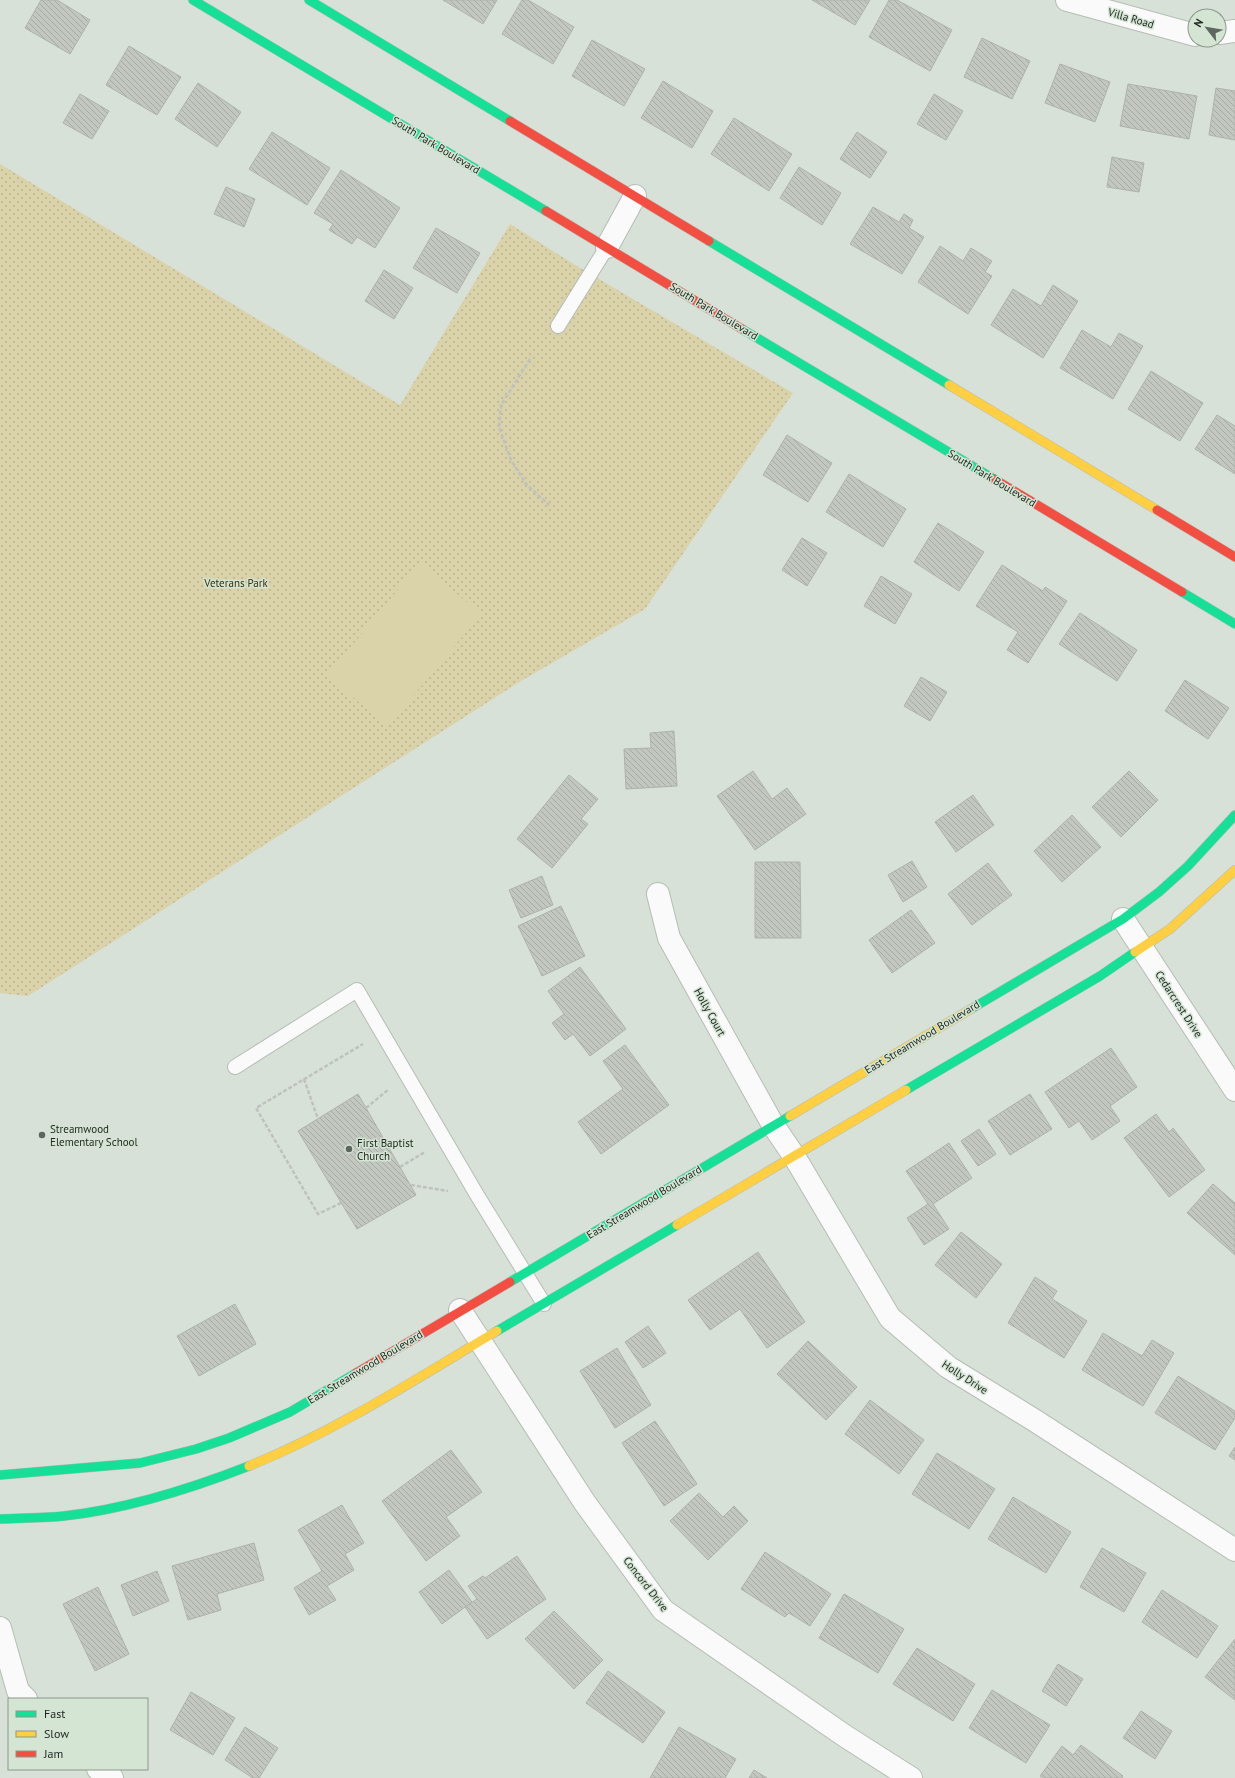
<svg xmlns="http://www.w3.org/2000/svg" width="1235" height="1778" viewBox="0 0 1235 1778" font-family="'PT Sans',sans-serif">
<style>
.grass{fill:url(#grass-dots)}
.garden{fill:#dad2a9}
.building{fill:url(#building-back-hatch);stroke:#aeb2aa}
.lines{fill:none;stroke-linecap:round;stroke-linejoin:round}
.lane-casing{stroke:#b5bdb5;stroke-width:16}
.street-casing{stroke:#b5bdb5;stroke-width:24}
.fast-casing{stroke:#b5bdb5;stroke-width:10}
.slow-casing{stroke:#b5bdb5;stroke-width:10}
.jam-casing{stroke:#b5bdb5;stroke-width:10}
.path{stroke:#bfc1bf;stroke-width:2.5;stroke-dasharray:4 2;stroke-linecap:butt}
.lane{stroke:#f9faf9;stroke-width:14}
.street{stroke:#f9faf9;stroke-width:22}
.fast{stroke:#16e098;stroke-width:9}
.slow{stroke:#ffcf43;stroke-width:9}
.jam{stroke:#f24e42;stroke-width:9}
.poi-dot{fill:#5f665f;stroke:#d4e5d4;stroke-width:1.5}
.labels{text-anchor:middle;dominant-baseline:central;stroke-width:3;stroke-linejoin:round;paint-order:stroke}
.street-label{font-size:11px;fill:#1e241e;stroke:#d4e5d4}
.park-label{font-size:11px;fill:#392e04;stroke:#d4e5d4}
.poi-label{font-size:11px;fill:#1e241e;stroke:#d4e5d4;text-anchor:start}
</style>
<defs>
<pattern id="grass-dots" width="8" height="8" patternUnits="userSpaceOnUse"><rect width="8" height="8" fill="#dad2a9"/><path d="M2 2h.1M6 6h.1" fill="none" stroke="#bbb491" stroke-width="1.8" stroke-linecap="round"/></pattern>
<pattern id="building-back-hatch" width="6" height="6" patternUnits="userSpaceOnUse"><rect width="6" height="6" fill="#c2c8c0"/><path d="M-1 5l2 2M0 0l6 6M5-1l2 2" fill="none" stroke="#a6aca5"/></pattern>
</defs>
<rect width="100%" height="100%" fill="#d8e1d8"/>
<polygon class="grass" points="0,164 400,405 510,224 575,265 793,393 645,609 521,681 28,996 0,993"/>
<polygon class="garden" points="420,563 481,614 388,726 327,676"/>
<g class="building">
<polygon points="41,0 57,0 90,20 70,54 25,28"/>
<polygon points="443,0 497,0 483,24"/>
<polygon points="522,0 528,0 574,27 553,64 502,34"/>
<polygon points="812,0 870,0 855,25"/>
<polygon points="889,0 897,0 952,30 930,71 869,37"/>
<polygon points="982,38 1030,61 1012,99 964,77"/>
<polygon points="592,40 645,69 624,106 572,76"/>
<polygon points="129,46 181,77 157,115 106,85"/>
<polygon points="1060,64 1110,82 1095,122 1045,103"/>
<polygon points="663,81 713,111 692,148 641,118"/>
<polygon points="198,83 241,112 217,147 175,119"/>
<polygon points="1128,84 1197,96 1189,139 1120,126"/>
<polygon points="1216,88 1235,91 1235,140 1209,135"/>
<polygon points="80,94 109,111 92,139 63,123"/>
<polygon points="934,94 963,111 946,140 917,124"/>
<polygon points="734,118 792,154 769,191 711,154"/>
<polygon points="272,132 330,168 307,205 249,169"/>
<polygon points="857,132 887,152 870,178 840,159"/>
<polygon points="1112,157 1144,163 1139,192 1107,187"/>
<polygon points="799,167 841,193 822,225 780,198"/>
<polygon points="341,170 400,208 375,248 357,237 352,244 329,230 333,224 314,213"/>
<polygon points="226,187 255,199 244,227 214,214"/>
<polygon points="873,207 899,222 904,214 913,220 909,228 924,237 902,274 850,244"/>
<polygon points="436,228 480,253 457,293 413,268"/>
<polygon points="940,246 963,261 971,248 992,261 985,272 992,276 968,314 918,282"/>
<polygon points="384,270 413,288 394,319 365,301"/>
<polygon points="1053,285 1078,301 1043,358 991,325 1013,289 1041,306"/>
<polygon points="1082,330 1111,347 1119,333 1143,346 1113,399 1060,368"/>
<polygon points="1151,371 1203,403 1180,441 1128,409"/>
<polygon points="1217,415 1235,426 1235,474 1195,449"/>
<polygon points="787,435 832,463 808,502 763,475"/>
<polygon points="849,474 906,509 883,547 826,512"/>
<polygon points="938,523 984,552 959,591 914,562"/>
<polygon points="802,538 827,553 807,586 782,570"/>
<polygon points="1002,565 1043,591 1045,587 1067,601 1028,663 1007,650 1018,632 976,606"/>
<polygon points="881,576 912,594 895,624 864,606"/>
<polygon points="1080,613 1137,650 1117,681 1059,644"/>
<polygon points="921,677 947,692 930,721 904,706"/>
<polygon points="1185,680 1229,708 1208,739 1165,711"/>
<polygon points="674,731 677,786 626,789 624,749 651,748 650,733"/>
<polygon points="753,771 772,799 787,788 806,814 755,850 717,796"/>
<polygon points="1129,771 1158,800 1121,837 1092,807"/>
<polygon points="569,775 598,799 581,819 588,824 552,868 517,839"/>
<polygon points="973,795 994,825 956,852 935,822"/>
<polygon points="1072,815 1101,847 1062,882 1034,851"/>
<polygon points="912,861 927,887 903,902 888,875"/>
<polygon points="755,862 800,862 801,938 755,938"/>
<polygon points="988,863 1012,895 972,925 948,894"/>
<polygon points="542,876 553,905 521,918 509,890"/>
<polygon points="561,906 585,956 542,976 518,926"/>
<polygon points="911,910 935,943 892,973 869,940"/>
<polygon points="580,967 626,1029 590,1056 573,1034 565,1040 552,1023 564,1014 548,991"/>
<polygon points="625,1045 669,1105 601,1154 578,1122 623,1089 603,1061"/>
<polygon points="1111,1048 1137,1087 1110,1106 1120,1121 1092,1140 1079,1121 1069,1128 1045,1092"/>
<polygon points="358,1094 416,1195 357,1229 298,1131"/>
<polygon points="1030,1094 1052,1129 1010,1155 988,1121"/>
<polygon points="1156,1114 1169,1132 1173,1128 1205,1170 1169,1197 1124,1138"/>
<polygon points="979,1129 996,1154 978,1166 961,1141"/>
<polygon points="949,1143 972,1178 933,1204 949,1229 924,1245 907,1218 928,1204 906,1171"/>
<polygon points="1213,1184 1235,1203 1235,1255 1187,1213"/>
<polygon points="961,1232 1002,1264 976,1298 935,1265"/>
<polygon points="758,1252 805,1322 767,1348 740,1309 710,1330 688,1300"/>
<polygon points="1035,1277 1057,1291 1052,1299 1087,1321 1064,1358 1008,1323"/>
<polygon points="235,1304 256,1344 199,1376 177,1336"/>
<polygon points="648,1326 666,1353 643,1368 625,1342"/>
<polygon points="1103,1333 1142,1356 1152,1340 1174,1353 1143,1406 1082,1370"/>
<polygon points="808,1341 857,1387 826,1420 777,1374"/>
<polygon points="617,1348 651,1405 615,1428 580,1371"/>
<polygon points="1178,1376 1235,1411 1235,1418 1215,1450 1155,1413"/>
<polygon points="870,1400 924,1440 899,1474 845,1434"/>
<polygon points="655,1421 697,1484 664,1506 622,1443"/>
<polygon points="1235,1447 1235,1460 1229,1456"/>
<polygon points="451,1450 482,1492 446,1517 460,1536 426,1561 382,1501"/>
<polygon points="937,1453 995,1489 969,1529 912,1494"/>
<polygon points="699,1493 723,1517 734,1506 748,1521 708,1560 670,1521"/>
<polygon points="1013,1497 1071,1532 1046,1573 988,1539"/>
<polygon points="342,1505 364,1543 345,1554 354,1570 327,1586 336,1600 309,1615 294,1588 322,1571 298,1530"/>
<polygon points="254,1543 264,1580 217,1594 221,1610 188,1620 172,1566"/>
<polygon points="1102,1548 1146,1573 1124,1612 1080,1587"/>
<polygon points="765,1552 831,1594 810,1626 789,1613 785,1617 741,1589"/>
<polygon points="517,1556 546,1599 487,1639 465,1607 477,1599 468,1586 483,1576 485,1578"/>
<polygon points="449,1570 472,1602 442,1624 419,1592"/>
<polygon points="157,1571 169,1601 133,1616 121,1585"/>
<polygon points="98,1587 129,1654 95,1671 63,1604"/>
<polygon points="1162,1590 1218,1626 1197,1658 1142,1622"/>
<polygon points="844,1594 904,1629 878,1673 819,1638"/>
<polygon points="554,1611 603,1660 574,1689 525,1639"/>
<polygon points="1235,1639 1235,1700 1205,1677"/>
<polygon points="917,1648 975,1684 953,1721 893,1684"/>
<polygon points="1058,1664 1083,1679 1066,1706 1042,1691"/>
<polygon points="608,1671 665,1712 643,1743 586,1703"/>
<polygon points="992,1690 1050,1725 1026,1763 969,1728"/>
<polygon points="191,1692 235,1718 213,1755 170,1730"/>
<polygon points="1141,1711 1172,1731 1155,1759 1123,1738"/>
<polygon points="245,1727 278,1748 259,1778 253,1778 225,1760"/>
<polygon points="679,1727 736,1759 725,1778 650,1778"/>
<polygon points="1081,1745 1123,1776 1122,1778 1043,1778 1040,1776 1062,1746 1073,1755"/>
<polygon points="754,1770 767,1778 749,1778"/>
</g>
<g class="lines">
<g class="lane-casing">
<g id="lane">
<polyline points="558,326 607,247"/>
<polyline points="235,1067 357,990 477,1195 544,1304"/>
</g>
</g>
<g class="street-casing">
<g id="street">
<polyline points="1067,0 1195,35"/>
<polyline points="1219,33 1235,31"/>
<polyline points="607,247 635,196"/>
<polyline points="658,894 669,938 773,1125 794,1156 890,1318 948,1367 1034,1420 1235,1550"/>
<polyline points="1123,919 1235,1090"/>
<polyline points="460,1310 585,1503 663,1610 845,1736 911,1778"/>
<polyline points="0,1628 18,1691 26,1699"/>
<polyline points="98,1769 112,1778"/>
</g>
</g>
<g class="fast-casing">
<g id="fast">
<polyline points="193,0 546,211"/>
<polyline points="309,0 510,121"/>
<polyline points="709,241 949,385"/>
<polyline points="742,329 994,479"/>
<polyline points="1182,592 1235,624"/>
<polyline points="971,1009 1123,919 1159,892 1188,866 1235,815"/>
<polyline points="906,1090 1100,976 1135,952"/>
<polyline points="510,1282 790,1116"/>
<polyline points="497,1331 677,1225"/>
<polyline points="0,1475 140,1463 196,1449 229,1438 290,1412 356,1373"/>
<path d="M0 1519C21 1518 43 1518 64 1516 128 1509 190 1489 249 1466"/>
</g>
</g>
<g class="slow-casing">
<g id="slow">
<polyline points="949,385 1157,510"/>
<polyline points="1135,952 1170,929 1235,870"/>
<polyline points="790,1116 971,1009"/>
<polyline points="677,1225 906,1090"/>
<path d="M249 1466C336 1431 416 1379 497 1331"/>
</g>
</g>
<g class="jam-casing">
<g id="jam">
<polyline points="510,121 709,241"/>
<polyline points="546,211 742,329"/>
<polyline points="994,479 1182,592"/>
<polyline points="1157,510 1235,557"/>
<polyline points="356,1373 510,1282"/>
</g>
</g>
<g class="path">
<polyline points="530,359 501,405 499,427 511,460 526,484 549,505"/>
<polyline points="304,1079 318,1119"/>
<polyline points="366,1108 389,1089"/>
<polyline points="400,1167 425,1152"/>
<polyline points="411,1185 448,1191"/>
<polyline points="341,1203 318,1214 256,1108 363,1044"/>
</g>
<use href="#lane" class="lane"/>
<use href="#street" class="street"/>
<use href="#fast" class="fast"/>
<use href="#slow" class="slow"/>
<use href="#jam" class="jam"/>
</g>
<g class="poi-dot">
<circle cx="42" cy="1135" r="4"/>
<circle cx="349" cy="1149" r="4"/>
</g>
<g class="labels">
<g class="street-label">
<text transform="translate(1131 18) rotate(16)">Villa Road</text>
<text transform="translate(436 145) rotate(31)">South Park Boulevard</text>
<text transform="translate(714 311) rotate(31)">South Park Boulevard</text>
<text transform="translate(992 478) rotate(31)">South Park Boulevard</text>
<text transform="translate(1179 1004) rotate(57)">Cedarcrest Drive</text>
<text transform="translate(710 1012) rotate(61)">Holly Court</text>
<text transform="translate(922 1037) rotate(-31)">East Streamwood Boulevard</text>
<text transform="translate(644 1202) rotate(-31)">East Streamwood Boulevard</text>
<text transform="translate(365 1367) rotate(-31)">East Streamwood Boulevard</text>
<text transform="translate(965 1377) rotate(33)">Holly Drive</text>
<text transform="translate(646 1584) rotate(52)">Concord Drive</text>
</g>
<g class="park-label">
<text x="236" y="583">Veterans Park</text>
</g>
<g class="poi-label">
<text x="50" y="1129">Streamwood<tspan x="50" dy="13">Elementary School</tspan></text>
<text x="357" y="1143">First Baptist<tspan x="357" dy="13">Church</tspan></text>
</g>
</g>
<rect x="8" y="1698" width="140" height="72" fill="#d4e5d4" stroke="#8b988b"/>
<rect x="16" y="1711" width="20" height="6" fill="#16e098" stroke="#8b988b"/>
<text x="44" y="1718" font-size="12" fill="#1e241e">Fast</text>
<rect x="16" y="1731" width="20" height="6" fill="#ffcf43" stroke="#8b988b"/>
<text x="44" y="1738" font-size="12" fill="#1e241e">Slow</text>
<rect x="16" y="1751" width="20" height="6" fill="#f24e42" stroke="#8b988b"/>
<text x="44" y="1758" font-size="12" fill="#1e241e">Jam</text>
<g transform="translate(1207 28) rotate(301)"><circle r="19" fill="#d4e5d4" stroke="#8b988b"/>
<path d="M0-3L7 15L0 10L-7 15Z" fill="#5f665f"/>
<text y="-6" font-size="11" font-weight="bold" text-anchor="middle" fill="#1e241e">N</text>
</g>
</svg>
